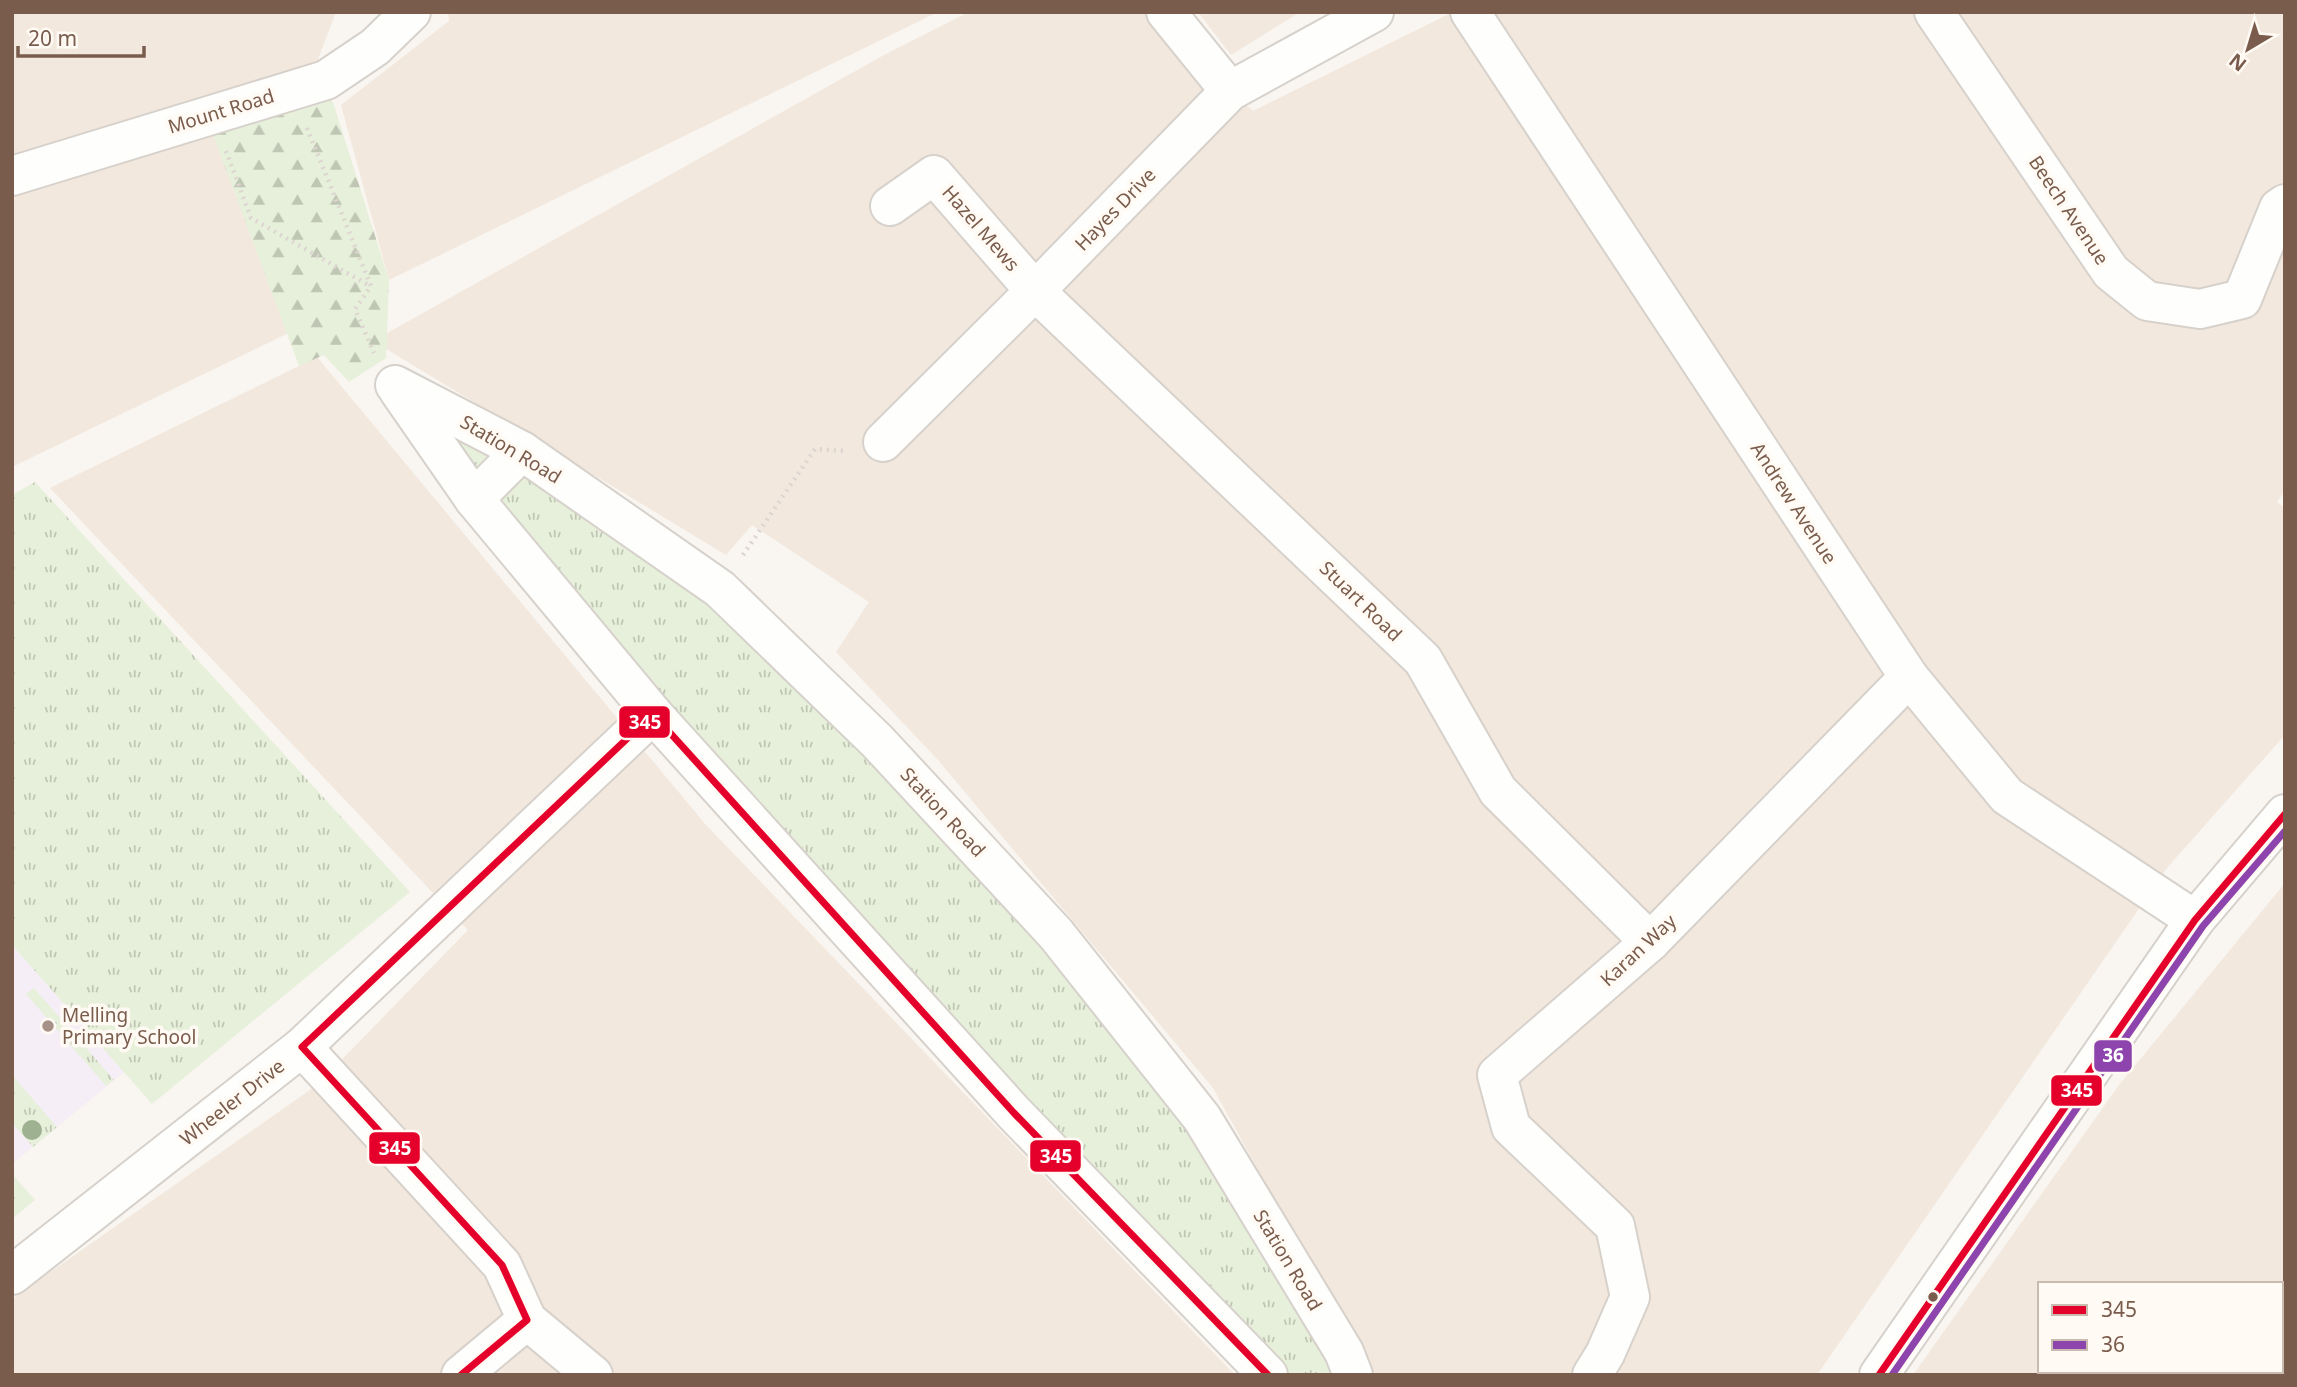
<svg xmlns="http://www.w3.org/2000/svg" width="2297" height="1387" viewBox="0 0 2297 1387" font-family="'Noto Sans',sans-serif">
<style>
.residential{fill:#f2e8de;fill-rule:evenodd}
.education{fill:#f6eef6}
.grass{fill:url(#grass-tufts)}
.forest{fill:url(#forest-firs)}
.lines{fill:none;stroke-linecap:round;stroke-linejoin:round}
.minor-casing{stroke:#d7d1cb;stroke-width:42}
.path{stroke:#dcd5d0;stroke-width:4.5;stroke-dasharray:2 5;stroke-linecap:butt}
.minor{stroke:#fefefd;stroke-width:38}
.bus-1-casing{stroke:#fffaf3;stroke-width:12}
.bus-2-casing{stroke:#fffaf3;stroke-width:12}
.bus-1{stroke:#e4002b;stroke-width:7}
.bus-2{stroke:#8e44ad;stroke-width:7}
.tree{fill:#9eb190}
.poi-dot{fill:#a69286;stroke:#fffaf3;stroke-width:2.5}
.bus-dot{fill:#7a5c4d;stroke:#fffaf3;stroke-width:2.5}
.labels{text-anchor:middle;dominant-baseline:central;stroke-width:7;stroke-linejoin:round;paint-order:stroke}
.street-label{font-size:19px;fill:#7a5c4d;stroke:#fffaf3}
.poi-label{font-size:19px;fill:#7a5c4d;stroke:#fffaf3;text-anchor:start}
.line-badge{stroke:#fffaf3;stroke-width:2.5}
.badge-label{font-size:19px;text-anchor:middle;font-weight:bold;fill:#fff}
</style>
<defs>
<pattern id="grass-tufts" width="24" height="20" patternUnits="userSpaceOnUse" patternTransform="scale(1.75)"><rect width="24" height="20" fill="#e7f0db"/><path d="M3 7l-1-3M5 7V3M7 7l1-3M15 17l-1-3M17 17v-4M19 17l1-3" fill="none" stroke="#c0c6b4"/></pattern>
<pattern id="forest-firs" width="22" height="20" patternUnits="userSpaceOnUse" patternTransform="scale(1.75)"><rect width="22" height="20" fill="#e7f0db"/><path d="M5 1l3.5 6h-7zM16 11l3.5 6h-7z" fill="#c0c6b4"/></pattern>
</defs>
<rect width="100%" height="100%" fill="#f9f5f0"/>
<g class="residential">
<polygon points="12,12 336,12 299,109 365,296 12,467"/>
<polygon points="448,12 938,12 389,280 341,105 449,21"/>
<polygon points="969,12 1144,12 1253,111 1453,12 2285,12 2285,491 2277,502 2285,508 2285,735 2167,868 1817,1375 1371,1375 1213,1088 938,760 836,652 869,602 752,525 726,555 373,341 884,55"/>
<polygon points="1198,12 1300,12 1231,55"/>
<polygon points="317,357 706,825 1235,1375 12,1375 12,1299 317,1085 468,930 50,488"/>
<path d="M2285 883V1375H1913L2119 1085ZM2040 1284H2281V1371H2040Z"/>
</g>
<polygon class="education" points="12,945 124,1072 12,1164"/>
<g class="grass">
<polygon points="395,385 624,522 922,789 1202,1118 1351,1375 1275,1375 474,499"/>
<polygon points="35,482 410,892 152,1104 12,945 12,495"/>
<polygon points="34,988 114,1080 106,1086 26,994"/>
<polygon points="12,1075 57,1127 33,1147 12,1123"/>
<polygon points="12,1174 35,1200 12,1219"/>
</g>
<polygon class="forest" points="326,80 389,280 386,358 349,382 324,355 299,366 206,116"/>
<g class="lines">
<g class="minor-casing">
<g id="minor">
<polyline points="1166,12 1230,91"/>
<polyline points="1470,12 1909,677 2007,796 2195,920"/>
<polyline points="1934,12 2111,272 2147,301 2200,309 2242,299 2279,208 2285,204"/>
<polyline points="12,176 326,80 375,47 411,12"/>
<polyline points="890,206 934,175 1035,291 1423,660 1498,791 1650,942"/>
<polyline points="395,385 522,451 720,589 877,741 1056,934 1202,1118 1344,1352 1353,1375"/>
<polyline points="399,391 474,499 653,714 1014,1113 1268,1375"/>
<polyline points="883,442 1035,291 1230,91 1374,12"/>
<polyline points="474,499 522,451"/>
<polyline points="302,1047 502,1265 527,1320 593,1375"/>
<polyline points="12,1275 302,1047 653,714"/>
<polyline points="461,1375 527,1320"/>
<polyline points="1592,1375 1605,1354 1630,1297 1615,1226 1511,1127 1497,1075 1650,942 1909,677"/>
<polyline points="1879,1375 2195,920 2285,814"/>
</g>
</g>
<g class="path">
<polyline points="307,128 371,286 355,309 374,353"/>
<polyline points="226,151 251,218 370,286"/>
<polyline points="743,555 815,449 846,451"/>
</g>
<use href="#minor" class="minor"/>
<g class="bus-1-casing">
<g id="bus-1">
<polyline points="461,1375 527,1320 502,1265 302,1047 653,714 1014,1113 1268,1375"/>
<polyline points="1879,1375 2195,920 2285,814"/>
</g>
</g>
<g class="bus-2-casing">
<polyline id="bus-2" points="1892,1375 2203,926 2285,831"/>
</g>
<use href="#bus-1" class="bus-1"/>
<use href="#bus-2" class="bus-2"/>
</g>
<circle class="tree" cx="32" cy="1130" r="10"/>
<circle class="poi-dot" cx="48" cy="1026" r="7"/>
<circle class="bus-dot" cx="1933" cy="1297" r="6"/>
<g class="labels">
<g class="street-label">
<text transform="translate(221 111) rotate(-17)">Mount Road</text>
<text transform="translate(1115 209) rotate(-46)">Hayes Drive</text>
<text transform="translate(2069 210) rotate(56)">Beech Avenue</text>
<text transform="translate(981 228) rotate(49)">Hazel Mews</text>
<text transform="translate(511 449) rotate(31)">Station Road</text>
<text transform="translate(1794 503) rotate(57)">Andrew Avenue</text>
<text transform="translate(1361 601) rotate(44)">Stuart Road</text>
<text transform="translate(943 812) rotate(47)">Station Road</text>
<text transform="translate(1638 950) rotate(-43)">Karan Way</text>
<text transform="translate(232 1102) rotate(-38)">Wheeler Drive</text>
<text transform="translate(1288 1260) rotate(59)">Station Road</text>
</g>
<g class="poi-label">
<text x="62" y="1015">Melling<tspan x="62" dy="22">Primary School</tspan></text>
</g>
</g>
<g class="line-badge">
<rect x="618" y="705" width="53" height="34" rx="7" fill="#e4002b"/>
<rect x="2093" y="1039" width="40" height="34" rx="7" fill="#8e44ad"/>
<rect x="2050" y="1074" width="53" height="33" rx="7" fill="#e4002b"/>
<rect x="368" y="1131" width="53" height="34" rx="7" fill="#e4002b"/>
<rect x="1029" y="1139" width="53" height="34" rx="7" fill="#e4002b"/>
</g>
<g class="badge-label">
<text x="645" y="729">345</text>
<text x="2113" y="1062">36</text>
<text x="2077" y="1097">345</text>
<text x="395" y="1155">345</text>
<text x="1056" y="1163">345</text>
</g>
<rect width="2297" height="1387" fill="none" stroke="#7a5c4d" stroke-width="28"/>
<rect x="2038" y="1282" width="245" height="91" fill="#fffaf3" stroke="#cabbb1" stroke-width="2"/>
<rect x="2052" y="1305" width="35" height="10" fill="#e4002b" stroke="#cabbb1" stroke-width="2"/>
<text x="2101" y="1317" font-size="21" fill="#7a5c4d">345</text>
<rect x="2052" y="1340" width="35" height="10" fill="#8e44ad" stroke="#cabbb1" stroke-width="2"/>
<text x="2101" y="1352" font-size="21" fill="#7a5c4d">36</text>
<g transform="translate(2248 49) rotate(218)" stroke="#fffaf3" stroke-width="5" paint-order="stroke">
<path d="M0-5L12 26L0 18L-12 26Z" fill="#7a5c4d"/>
<text y="-10" font-size="19" font-weight="bold" text-anchor="middle" fill="#7a5c4d">N</text>
</g>
<path d="M18 46v10h126v-10" fill="none" stroke="#7a5c4d" stroke-width="3.5"/>
<text x="28" y="46" font-size="21" fill="#7a5c4d" stroke="#fffaf3" stroke-width="5" paint-order="stroke">20 m</text>
</svg>
